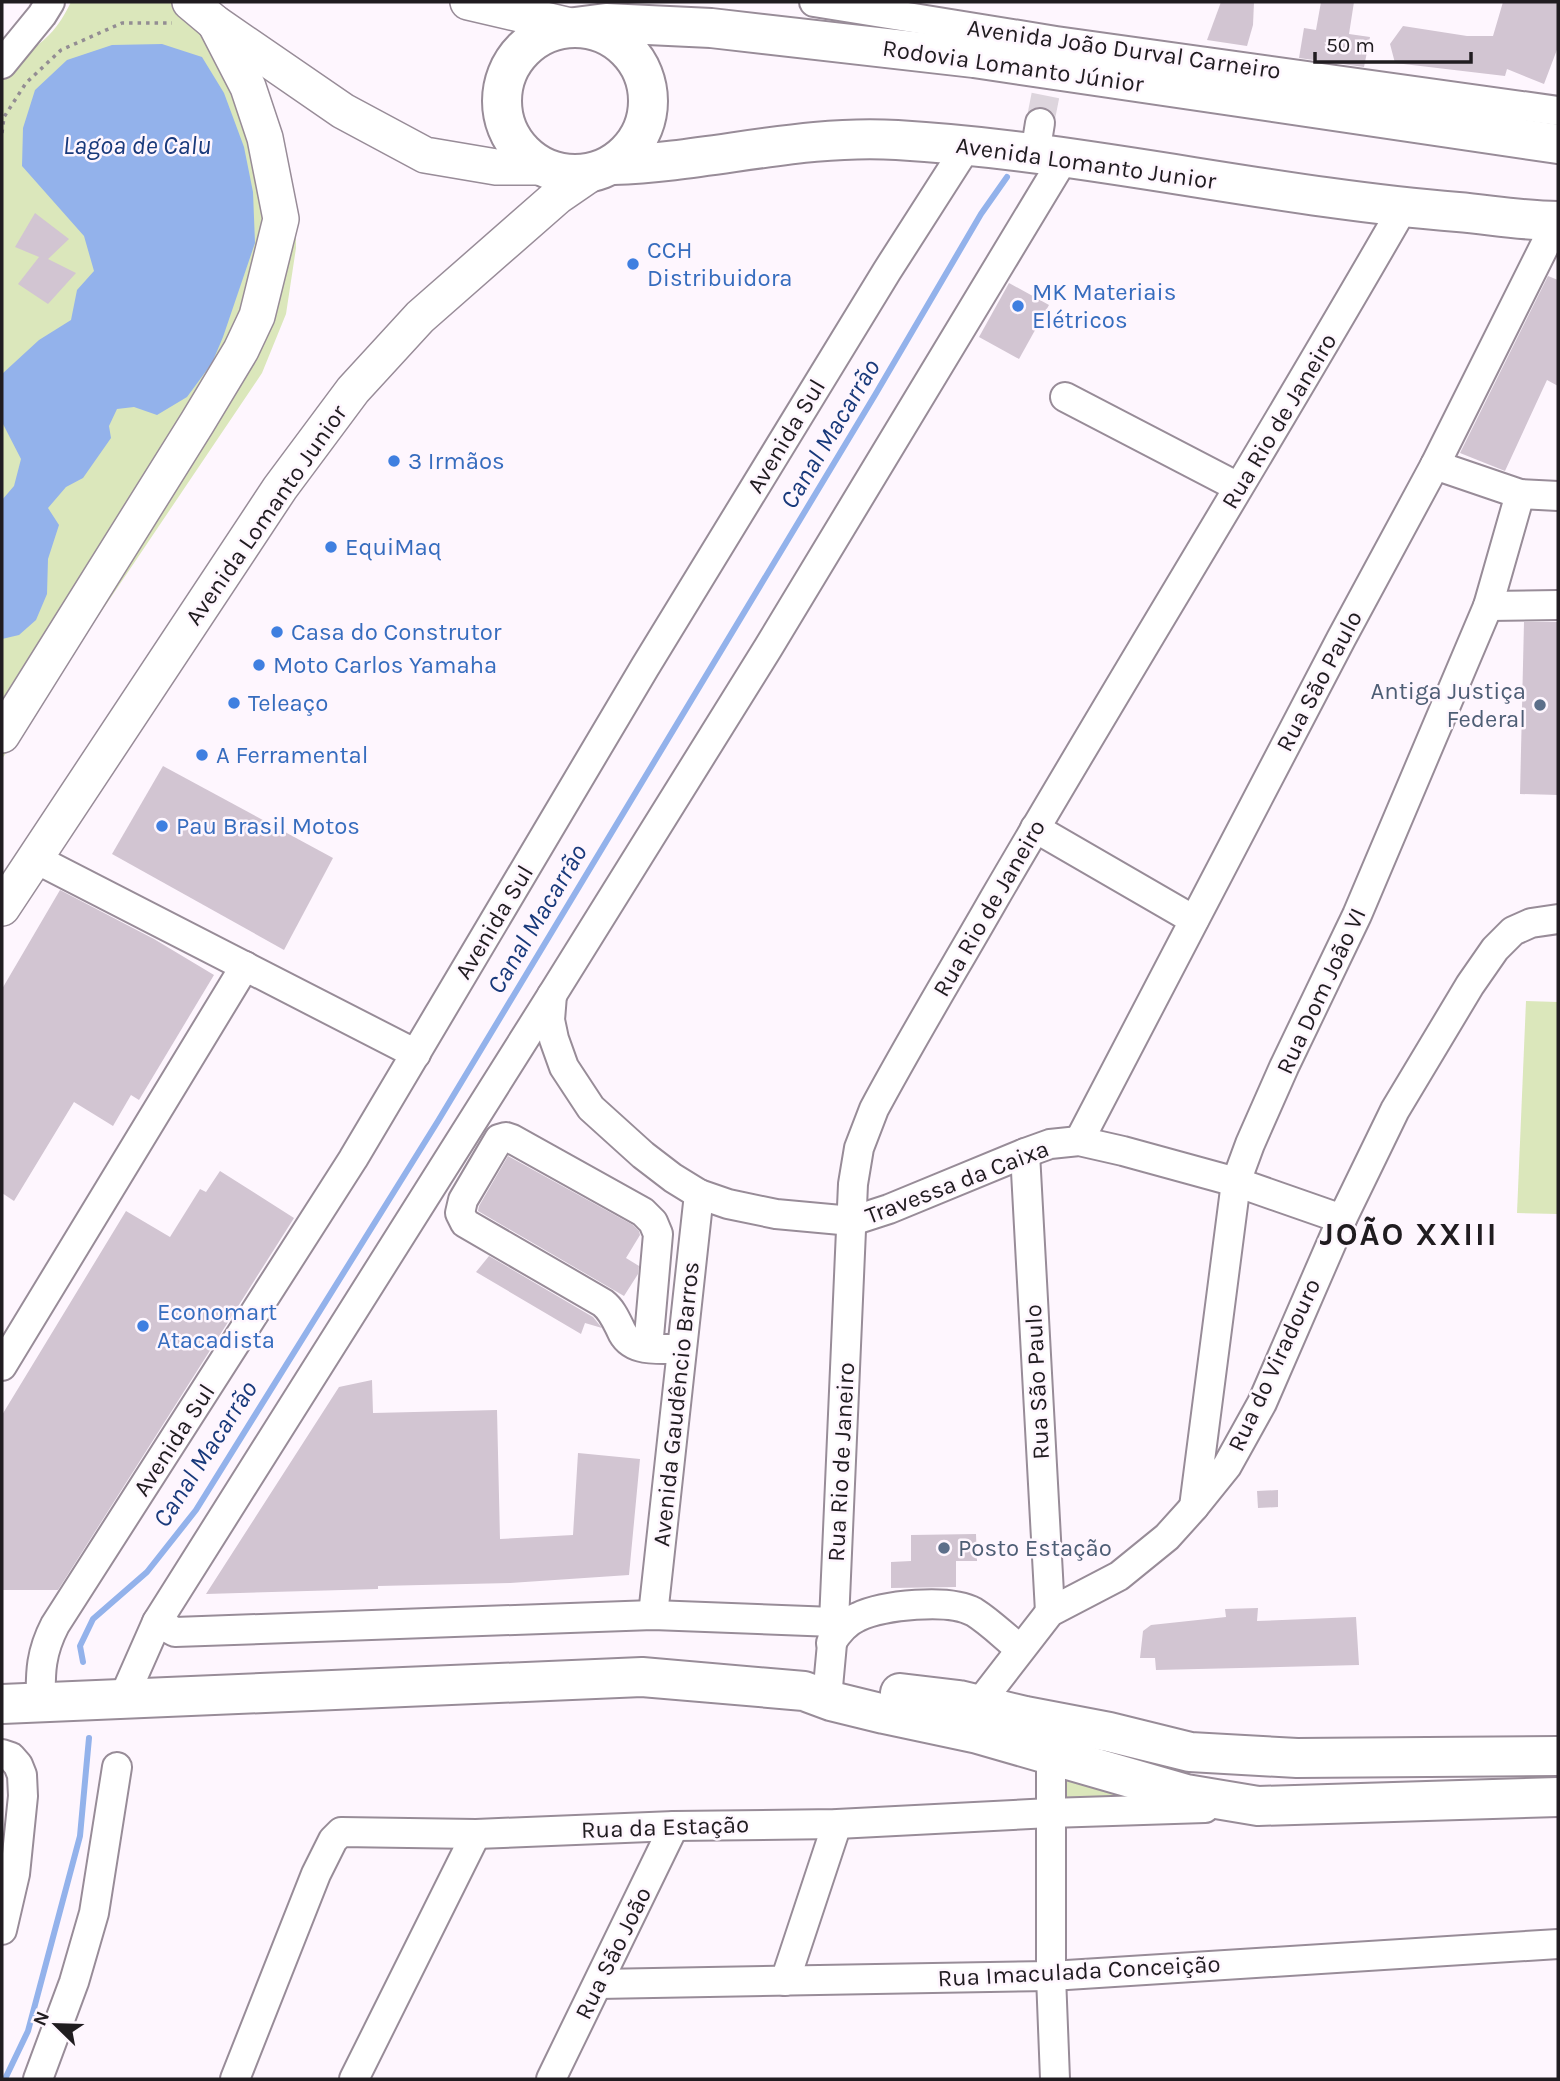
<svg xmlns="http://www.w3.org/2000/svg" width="1560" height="2081" viewBox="0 0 1560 2081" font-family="Karla,sans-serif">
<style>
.green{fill:#dbe7bb}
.water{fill:#93b2eb}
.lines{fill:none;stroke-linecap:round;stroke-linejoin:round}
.stream{stroke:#93b2eb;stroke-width:6}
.building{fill:#d2c5d2}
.minor-tunnel{stroke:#ddd5dd;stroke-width:28;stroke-dasharray:28 14;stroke-linecap:butt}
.minor-casing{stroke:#988c98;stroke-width:32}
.major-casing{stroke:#988c98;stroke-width:38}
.highway-casing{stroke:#988c98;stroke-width:42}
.path{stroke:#938d93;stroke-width:3.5;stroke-dasharray:3.5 5;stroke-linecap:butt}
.minor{stroke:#fff;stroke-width:28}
.major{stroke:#fff;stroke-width:35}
.highway{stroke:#fff;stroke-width:38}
.shop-dot{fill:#3f7fe0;stroke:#fef6fe;stroke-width:2.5}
.service-dot{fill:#5c6f8a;stroke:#fef6fe;stroke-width:2.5}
.labels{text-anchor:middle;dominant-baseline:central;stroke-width:5;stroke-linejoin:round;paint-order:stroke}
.street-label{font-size:24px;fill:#201c20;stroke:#fef6fe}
.shop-label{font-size:24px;fill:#366cbe;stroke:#fef6fe;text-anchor:start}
.service-label{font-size:24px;fill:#4e5e75;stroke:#fef6fe;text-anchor:end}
.water-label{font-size:26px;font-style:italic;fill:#18397b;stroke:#fef6fe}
.district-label{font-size:32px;font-weight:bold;letter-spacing:2px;fill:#201c20;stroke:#fef6fe}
</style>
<rect width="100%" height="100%" fill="#fef6fe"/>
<g class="green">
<path d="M71 2H173L183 9 223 49 296 216V248L286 314 262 373 2 759V75C15 59 35 50 49 35 59 25 65 14 71 2Z"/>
<polygon points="1526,1001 1558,1002 1558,1214 1517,1213"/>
<polygon points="1060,1775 1173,1799 1058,1805"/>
</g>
<polygon class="water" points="162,44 202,57 224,93 244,147 253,192 255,243 223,337 212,363 187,397 157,415 134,407 117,409 109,426 111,438 83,478 66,487 48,508 59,525 48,559 47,594 36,620 19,635 2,639 2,500 14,486 21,459 3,424 2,374 39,340 71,320 77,290 94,271 84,236 22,166 23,128 35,90 67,60 112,45"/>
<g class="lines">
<g class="stream">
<polyline points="83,1662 80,1646 93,1619 147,1572 196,1510 438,1121 875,395 981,214 1007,177"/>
<polyline points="5,2079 28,2031 80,1836 89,1738"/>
</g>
</g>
<g class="building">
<polygon points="1221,2 1254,2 1253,25 1247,46 1207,40"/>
<polygon points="1321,2 1354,2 1349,34 1370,37 1364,67 1299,58 1304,28 1316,30"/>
<polygon points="1503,2 1558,2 1558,47 1544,84 1507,69 1505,76 1395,63 1390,44 1403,26 1467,36 1493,36"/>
<polygon points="35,213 69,239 48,259 76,273 48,304 18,284 39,257 15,247"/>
<polygon points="1548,276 1558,280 1558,386 1547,380 1505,471 1460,453"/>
<polygon points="1009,283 1049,305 1019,359 979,337"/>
<polygon points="1524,622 1558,622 1558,795 1520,794"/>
<polygon points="163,766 333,858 284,950 112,854"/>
<polygon points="60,890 154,939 214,975 139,1100 131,1095 113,1126 74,1102 14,1201 2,1193 2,989"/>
<polygon points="508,1156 633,1225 639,1231 640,1235 626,1258 639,1266 638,1274 624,1296 478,1211 479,1206"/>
<polygon points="220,1171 294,1218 58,1590 2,1590 2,1415 126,1211 170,1237 200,1189 206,1192"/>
<polygon points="489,1256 593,1317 602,1328 585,1323 581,1334 476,1272"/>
<polygon points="372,1380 373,1413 497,1410 500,1539 573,1535 578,1453 640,1459 629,1575 510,1583 378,1586 378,1589 206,1594 339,1387"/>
<polygon points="1278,1490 1278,1507 1258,1508 1257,1491"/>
<polygon points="976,1534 977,1561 956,1561 956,1587 891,1588 891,1562 911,1561 911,1535"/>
<polygon points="1258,1608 1257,1621 1356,1617 1359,1665 1156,1670 1155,1658 1140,1658 1143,1631 1151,1625 1226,1617 1225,1609"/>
</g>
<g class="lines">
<polyline class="minor-tunnel" points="1040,123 1052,62"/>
<g class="minor-casing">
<g id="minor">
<polyline points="814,2 1056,41 1558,111"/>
<polyline points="2,64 42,15 50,2"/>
<polyline points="1035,154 1040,123"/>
<polyline points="1065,397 1238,487"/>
<polyline points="1435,465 1520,494 1558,496"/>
<polyline points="1488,606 1558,605"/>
<polyline points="1035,828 1194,920"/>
<polyline points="34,858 416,1054"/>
<polyline points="552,995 550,1020 554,1039 564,1067 591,1108 643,1155 673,1178 699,1194 728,1204 776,1214 852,1221 889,1209 1025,1153 1050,1144 1079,1141 1123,1151 1236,1182 1342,1219"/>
<polyline points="1079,1141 1341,639 1435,465 1557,221"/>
<polyline points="1025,1153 1050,1612"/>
<path d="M648 1348 658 1234 653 1222 643 1212 512 1139 506 1137 499 1139 463 1200 460 1213 465 1223 603 1303C612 1310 616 1320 621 1330 631 1354 660 1348 681 1349"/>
<polyline points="2,1366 245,966"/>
<polyline points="1194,1507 1236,1182 1250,1144 1284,1067 1357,915 1488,606 1520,494"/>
<polyline points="653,1615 699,1194"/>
<polyline points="157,1622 175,1632 653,1615 834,1622"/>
<path d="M831 1643C838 1632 846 1622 858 1617 883 1605 949 1598 974 1612 990 1622 1005 1637 1020 1649"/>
<path d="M828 1687 834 1622 853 1184 859 1148 874 1109C912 1038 954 969 994 899 1129 667 1270 440 1403 208"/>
<polyline points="123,1699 157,1622 552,995 768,648 1064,158"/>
<path d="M41 1702C40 1672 41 1652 55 1625L353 1159 645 667 887 271 967 146"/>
<polyline points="978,1705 1050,1612 1119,1576 1167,1537 1194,1507 1227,1466 1262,1403 1342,1219 1395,1110 1470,985 1495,949 1513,931 1531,923 1558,919"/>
<polyline points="2,1754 11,1757 18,1765 22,1775 23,1796 15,1874 2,1930"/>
<polyline points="1051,1754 1051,1976 1055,2079"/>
<polyline points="785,1981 837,1824"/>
<polyline points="598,1984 1051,1976 1558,1944"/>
<polyline points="38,2079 74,1982 94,1913 117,1767"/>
<polyline points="235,2079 316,1874 333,1840 341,1832 476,1834 674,1826 837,1824 1050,1813 1205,1808"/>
<polyline points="354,2079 476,1834"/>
<polyline points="551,2079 674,1826"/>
</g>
</g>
<g class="major-casing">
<g id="major">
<polyline points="190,2 215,23 343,111 425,155 496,167 541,167"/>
<polyline points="468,2 575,27"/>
<polyline points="2,735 197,423 241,350 257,316 281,219 265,138 248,87 215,23"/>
<polyline points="2,908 280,488 353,390 420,317 558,196 590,174"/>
</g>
</g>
<g class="highway-casing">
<g id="highway">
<polyline points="575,27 606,23 711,28 974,58 1558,144"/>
<circle cx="575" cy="101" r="73"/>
<path d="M613 165C708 162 802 134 897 140 1085 151 1270 197 1458 212 1491 215 1525 221 1558 221"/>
<polyline points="900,1693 959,1700 1025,1716 1109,1732 1190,1752 1297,1758 1558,1756"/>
<polyline points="2,1704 642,1677 804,1691 831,1701 884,1714 978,1734 1186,1794 1258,1806 1558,1797"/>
</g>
</g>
<polyline class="path" points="2,133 4,117 26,83 61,50 122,23 172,23"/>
<use href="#minor" class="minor"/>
<use href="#major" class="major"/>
<use href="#highway" class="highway"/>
</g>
<g class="shop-dot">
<circle cx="633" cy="264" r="7"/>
<circle cx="1018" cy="306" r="7"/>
<circle cx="394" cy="461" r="7"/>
<circle cx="331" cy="547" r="7"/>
<circle cx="277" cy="632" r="7"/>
<circle cx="259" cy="665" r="7"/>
<circle cx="234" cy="703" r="7"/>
<circle cx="202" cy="755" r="7"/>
<circle cx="162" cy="826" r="7"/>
<circle cx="143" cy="1326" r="7"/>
</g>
<g class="service-dot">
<circle cx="1540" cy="705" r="7"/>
<circle cx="944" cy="1548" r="7"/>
</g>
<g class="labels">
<g class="street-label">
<text transform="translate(1124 49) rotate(8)">Avenida João Durval Carneiro</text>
<text transform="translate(1013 66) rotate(8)">Rodovia Lomanto Júnior</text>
<text transform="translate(1086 163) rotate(8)">Avenida Lomanto Junior</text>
<text transform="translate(1279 421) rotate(-59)">Rua Rio de Janeiro</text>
<text transform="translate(786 436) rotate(-59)">Avenida Sul</text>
<text transform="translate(266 515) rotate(-55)">Avenida Lomanto Junior</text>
<text transform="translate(1319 681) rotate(-62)">Rua São Paulo</text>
<text transform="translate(989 908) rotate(-60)">Rua Rio de Janeiro</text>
<text transform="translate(494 922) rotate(-59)">Avenida Sul</text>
<text transform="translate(1321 991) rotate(-65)">Rua Dom João VI</text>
<text transform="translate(957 1182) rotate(-21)">Travessa da Caixa</text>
<text transform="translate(1274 1365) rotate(-65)">Rua do Viradouro</text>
<text transform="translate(1037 1382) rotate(-93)">Rua São Paulo</text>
<text transform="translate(676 1404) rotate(-84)">Avenida Gaudêncio Barros</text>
<text transform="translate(174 1440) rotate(-57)">Avenida Sul</text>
<text transform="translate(841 1462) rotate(-87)">Rua Rio de Janeiro</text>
<text transform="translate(665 1827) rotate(-2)">Rua da Estação</text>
<text transform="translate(613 1953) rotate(-64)">Rua São João</text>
<text transform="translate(1079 1971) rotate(-3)">Rua Imaculada Conceição</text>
</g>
<g class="shop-label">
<text x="647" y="250">CCH<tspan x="647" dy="28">Distribuidora</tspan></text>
<text x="1032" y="292">MK Materiais<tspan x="1032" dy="28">Elétricos</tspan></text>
<text x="408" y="461">3 Irmãos</text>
<text x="345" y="547">EquiMaq</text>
<text x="291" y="632">Casa do Construtor</text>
<text x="273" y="665">Moto Carlos Yamaha</text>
<text x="248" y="703">Teleaço</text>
<text x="216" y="755">A Ferramental</text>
<text x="176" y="826">Pau Brasil Motos</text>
<text x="157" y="1312">Economart<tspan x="157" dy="28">Atacadista</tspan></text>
</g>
<g class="service-label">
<text x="1526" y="691">Antiga Justiça<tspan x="1526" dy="28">Federal</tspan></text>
<text x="958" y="1548" text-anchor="start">Posto Estação</text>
</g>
<g class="water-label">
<text x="137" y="145">Lagoa de Calu</text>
<text transform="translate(830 434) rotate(-59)">Canal Macarrão</text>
<text transform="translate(537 919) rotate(-59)">Canal Macarrão</text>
<text transform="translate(205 1454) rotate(-57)">Canal Macarrão</text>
</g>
<g class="district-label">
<text x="1409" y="1234">JOÃO XXIII</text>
</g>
</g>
<rect width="1560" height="2081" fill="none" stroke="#201c20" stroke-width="7"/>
<g transform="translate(56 2025) rotate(293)" stroke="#fef6fe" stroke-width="5" paint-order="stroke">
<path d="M0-5L12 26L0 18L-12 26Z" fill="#201c20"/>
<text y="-10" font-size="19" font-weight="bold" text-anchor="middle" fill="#201c20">N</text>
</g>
<path d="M1315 52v10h156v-10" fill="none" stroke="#201c20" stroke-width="3.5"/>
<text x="1326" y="52" font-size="21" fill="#201c20" stroke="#fef6fe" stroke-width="5" paint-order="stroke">50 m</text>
</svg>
